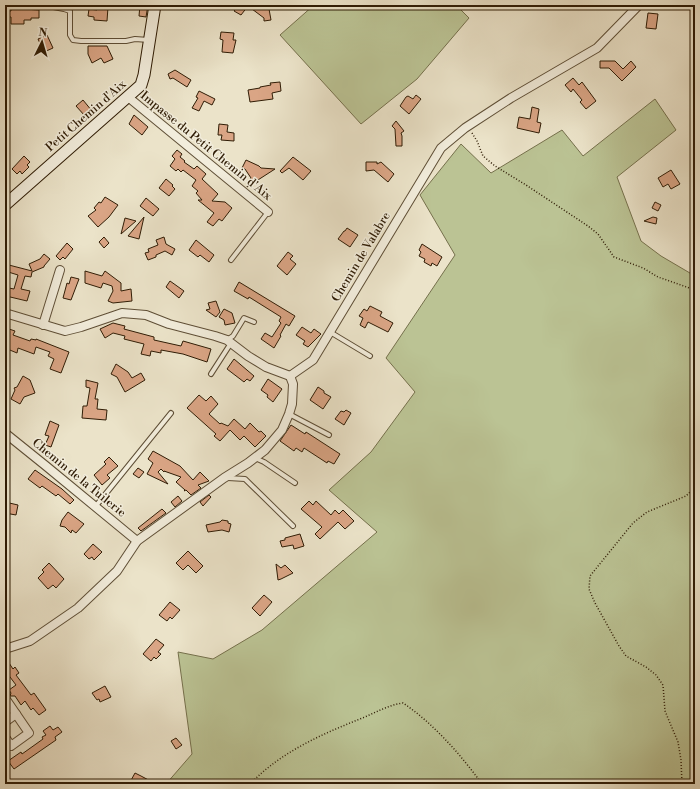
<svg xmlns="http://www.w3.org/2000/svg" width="700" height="789" viewBox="0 0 700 789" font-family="'Libre Bodoni',serif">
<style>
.green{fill:#bbc394;stroke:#75704c}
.building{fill:#daa585;stroke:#2f1c05}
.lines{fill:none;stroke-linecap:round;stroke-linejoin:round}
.lane-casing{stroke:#5e4e36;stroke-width:6}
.street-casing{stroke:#5e4e36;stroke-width:10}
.secondary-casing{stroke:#2f1c05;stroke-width:13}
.path{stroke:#2f1c05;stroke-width:1.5;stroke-dasharray:1 2;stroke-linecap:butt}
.lane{stroke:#f2eddc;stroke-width:4}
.street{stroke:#f2eddc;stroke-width:8}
.secondary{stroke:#f2eddc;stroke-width:11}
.labels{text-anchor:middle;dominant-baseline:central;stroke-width:3;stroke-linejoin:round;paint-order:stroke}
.street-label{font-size:12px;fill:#2f1c05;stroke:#f2eddc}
</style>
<rect width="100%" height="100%" fill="#ebe3c9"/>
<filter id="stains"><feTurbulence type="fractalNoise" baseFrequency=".005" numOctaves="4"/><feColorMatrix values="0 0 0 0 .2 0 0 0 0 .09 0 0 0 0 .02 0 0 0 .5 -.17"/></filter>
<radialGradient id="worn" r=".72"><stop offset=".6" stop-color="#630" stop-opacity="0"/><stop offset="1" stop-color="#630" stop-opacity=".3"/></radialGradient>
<g class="green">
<polygon points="314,5 456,5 469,18 417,79 361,124 280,35"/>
<polygon points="655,99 676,130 617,177 641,241 661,256 695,276 695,784 166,784 192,754 178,652 213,659 262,630 377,532 329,490 371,452 415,392 386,358 455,255 420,195 461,144 491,173 562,130 583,156"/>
</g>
<g class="building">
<polygon points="11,5 24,5 24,9 39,10 39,18 31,18 31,20 24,20 24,24 11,24 11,17 5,17 5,11 11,11"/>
<polygon points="140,5 148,5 146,17 139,16"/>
<polygon points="239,5 264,5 269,9 271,20 264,21 264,18 248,6 241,15 234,11"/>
<polygon points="98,6 108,7 107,21 94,20 94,17 88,16 89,9 97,10"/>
<polygon points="648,13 658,14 656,29 646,28"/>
<polygon points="221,32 234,33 233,40 236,40 233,53 222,52 223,40 220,39"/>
<polygon points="47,35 53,48 44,52 38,39"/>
<polygon points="88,46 107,46 113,59 104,63 101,58 92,63 88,54"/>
<polygon points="600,61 615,61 623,69 631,61 636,67 622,81 609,68 600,68"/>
<polygon points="175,70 191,80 187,87 173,78 170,79 168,74"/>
<polygon points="573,78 579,85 582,82 596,101 586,109 580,102 582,100 573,89 571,92 565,85"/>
<polygon points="280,82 281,91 272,93 273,99 250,102 248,90 260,88 260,87 271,85 270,83"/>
<polygon points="199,91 215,99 212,105 204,101 199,111 192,108 198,98 196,97"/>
<polygon points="416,95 421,99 409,114 400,106 406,97 408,96 413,99"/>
<polygon points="83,100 92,111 85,116 76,106"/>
<polygon points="532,107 539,109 537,122 541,123 539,133 517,128 519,117 530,119"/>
<polygon points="134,115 148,127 142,135 129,124"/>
<polygon points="396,121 404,131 401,133 402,136 402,146 396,146 395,129 392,126"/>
<polygon points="219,124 228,125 227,132 234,133 234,141 221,140 222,135 218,135"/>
<polygon points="177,150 182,154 180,157 185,161 184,162 194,169 197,166 206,174 202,179 218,194 212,201 225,202 232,208 222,221 219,219 213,226 207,222 214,213 198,200 202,200 196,193 198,191 192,186 196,180 183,170 181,172 178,169 176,171 170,166 175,159 172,156"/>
<polygon points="24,156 30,162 27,165 29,167 22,174 20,171 17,174 12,169"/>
<polygon points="293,157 311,171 303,180 289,168 282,173 280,171"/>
<polygon points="246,160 259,166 261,168 275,169 247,187 251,178 245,169 242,168"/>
<polygon points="366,162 377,162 377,164 381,162 394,174 388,182 374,170 366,171"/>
<polygon points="671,170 680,184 671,189 668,184 663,187 658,178"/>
<polygon points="166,179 173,185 172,186 175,189 169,196 159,188"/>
<polygon points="105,197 118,205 109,217 98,227 88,216 96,210 94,208 99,202 101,203"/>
<polygon points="146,198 159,209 153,216 140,206"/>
<polygon points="655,202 661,205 658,211 652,208"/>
<polygon points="144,217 139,239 128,236"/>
<polygon points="653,217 657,218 656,224 644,221"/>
<polygon points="125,218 136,221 121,234"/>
<polygon points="347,228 358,235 350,247 338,239 344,231 345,231"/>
<polygon points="104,237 109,243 104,248 99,242"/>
<polygon points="164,237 166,244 175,249 172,255 165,251 156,255 156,257 148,260 145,253 149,252 148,249 158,245 156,240"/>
<polygon points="196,240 214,255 209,262 200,255 198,257 189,250"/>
<polygon points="67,243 73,249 65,259 63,257 60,260 56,256"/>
<polygon points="422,244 442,257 437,266 432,263 431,266 424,262 425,259 419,256 421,252 419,250"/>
<polygon points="288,252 293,256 290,259 296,264 287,275 277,266"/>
<polygon points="44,254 50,259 44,266 44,267 32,272 31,277 25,276 21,289 30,291 27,301 6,296 9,288 14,289 18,275 5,271 5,264 32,271 29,264 40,259"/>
<polygon points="85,271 102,276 105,271 121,283 121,291 131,289 132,301 113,303 108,301 113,291 112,286 103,283 101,288 85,283"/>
<polygon points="71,277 79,279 71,300 63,298 67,283 69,284"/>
<polygon points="170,281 184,291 179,298 166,287"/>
<polygon points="239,282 295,316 289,326 286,324 280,335 281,336 274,348 261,339 265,333 272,337 281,323 279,321 281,317 249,297 248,299 234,291"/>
<polygon points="216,301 220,312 216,317 206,310 210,309 208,303"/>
<polygon points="370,306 382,312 380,316 393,323 388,332 368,322 365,328 360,325 363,318 359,316 364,309 367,311"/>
<polygon points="224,309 232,313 235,323 225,325 224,320 219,317"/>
<polygon points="113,323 125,326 124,329 154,337 154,340 181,346 183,341 211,349 207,362 183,354 161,350 161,353 151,351 150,356 141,354 144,344 124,339 125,336 113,333 105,338 100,329"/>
<polygon points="302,327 311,333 314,329 321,334 308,347 303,344 305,341 296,335"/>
<polygon points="9,329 15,331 13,335 30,341 31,339 36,340 36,339 69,352 61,373 50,369 54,359 48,356 50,352 36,347 34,354 18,348 17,353 5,348 5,330 8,331"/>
<polygon points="234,359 254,376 250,381 247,379 244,382 227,369"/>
<polygon points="116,364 128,372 132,378 141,373 145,380 125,392 117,377 111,374"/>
<polygon points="23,376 30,380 35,393 24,397 20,404 11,399 15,390 14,388 17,387"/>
<polygon points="268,379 282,389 273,402 267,397 268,395 261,390"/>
<polygon points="86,380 98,383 95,399 98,399 97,409 107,410 106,420 82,418 83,406 87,406 90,388 86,387"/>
<polygon points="318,387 324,391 324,393 331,397 323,409 310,400"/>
<polygon points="199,395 206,401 211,396 218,404 209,414 220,424 221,423 228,426 234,419 245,429 250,423 259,432 261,431 266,436 255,447 244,436 240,440 230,430 220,441 214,436 216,434 187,408"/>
<polygon points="346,410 351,413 344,425 335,419 341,411 344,412"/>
<polygon points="50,421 59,425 51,447 45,445 49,436 45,435"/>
<polygon points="291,425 305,434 306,432 340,454 334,464 328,461 327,463 304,448 302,452 296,448 294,451 280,441"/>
<polygon points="153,451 180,466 193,480 200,472 209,481 198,485 201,488 191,495 186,490 184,491 185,490 176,482 181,477 164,471 164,472 161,469 158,472 168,484 147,474 153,463 148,459"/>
<polygon points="109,457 118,466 107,475 110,478 102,485 94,475 106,464 104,462"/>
<polygon points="138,468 144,472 139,478 133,474"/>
<polygon points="35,470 62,489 74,500 70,504 58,494 56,496 42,486 40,488 28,479"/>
<polygon points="209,495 211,497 203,506 200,502"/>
<polygon points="178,496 182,501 175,507 171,502"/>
<polygon points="309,501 313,505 316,501 331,515 335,510 339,514 343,510 354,521 345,529 338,522 320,539 315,534 322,527 301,509"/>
<polygon points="5,502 18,505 16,515 5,513"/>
<polygon points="162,509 166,513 141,531 138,528"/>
<polygon points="68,512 84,524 76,533 72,530 71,533 65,527 60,526 62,520"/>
<polygon points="222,520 228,521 228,523 231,524 229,532 222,530 208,532 206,525 220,522"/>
<polygon points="300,534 304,546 294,549 293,545 282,547 280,541 285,540 285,538"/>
<polygon points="93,544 102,552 94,560 92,557 89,559 84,554"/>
<polygon points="188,551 203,566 196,573 188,565 183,570 176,563"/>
<polygon points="49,563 64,579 56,588 53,585 48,589 38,578 44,572 42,570"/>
<polygon points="276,564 281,568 285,565 293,573 281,579 278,580"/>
<polygon points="264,595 272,602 260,616 252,608"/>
<polygon points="170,602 180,610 172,619 170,617 167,621 159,615"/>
<polygon points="156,639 164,645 158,652 161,654 156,659 154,657 151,661 143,654"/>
<polygon points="5,657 13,669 15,667 19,673 16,675 31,695 34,693 46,710 39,715 33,708 31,710 25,701 21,705 15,696 10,696 11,693 9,690 16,685 7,673 5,674"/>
<polygon points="105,686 111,697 100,702 99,699 97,700 92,693"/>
<polygon points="50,726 53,730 58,727 62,732 55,737 56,740 14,769 8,761 21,752 22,754 43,739 42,737 46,735 43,731"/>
<polygon points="176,738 182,745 176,749 171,741"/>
<polygon points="135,773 141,776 156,784 129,784"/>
</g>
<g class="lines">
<g class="lane-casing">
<g id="lane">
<polyline points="43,5 64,9 70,11 70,35 73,40 81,41 126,41 135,39 149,40"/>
<polyline points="5,191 12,199"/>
<polyline points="231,260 268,212"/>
<polyline points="330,332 370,356"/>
<polyline points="227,340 233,336 244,318 254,322"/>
<polyline points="211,374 231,343"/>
<polyline points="289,414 329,435"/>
<polyline points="255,458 264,462 295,483"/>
<polyline points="228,478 245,479 293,526"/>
<polyline points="95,507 171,413"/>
</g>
</g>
<g class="street-casing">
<g id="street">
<polyline points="128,97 268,212"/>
<polyline points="5,313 65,331 81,327 122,313 146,315 169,324 215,336 227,340 248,356 266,367 290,376"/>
<polyline points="43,325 60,270"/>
<polyline points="5,433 46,466 137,541"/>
<polyline points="5,649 30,641 78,608 117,571 137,541 224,478 248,463 265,450 282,430 289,414 292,404 293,384 290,376 313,360 441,148 465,128 511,98 597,48 639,5"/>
<polyline points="5,698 16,714 5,722"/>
<polyline points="5,737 11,746 29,733 16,714"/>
</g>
</g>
<g class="secondary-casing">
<polyline id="secondary" points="5,205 141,85 144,75 155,5"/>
</g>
<g class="path">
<polyline points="472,133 477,141 483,156 495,166 526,185 588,226 598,234 614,257 643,268 658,277 695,290"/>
<path d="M250 784C281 752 320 735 360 719 375 713 388 705 403 703 433 723 461 755 482 784"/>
<polyline points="682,784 681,760 678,742 665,711 663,685 656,675 646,667 626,656 619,646 595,603 589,589 590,576 633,523 647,512 686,496 695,487"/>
</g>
<use href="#lane" class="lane"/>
<use href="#street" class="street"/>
<use href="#secondary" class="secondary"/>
</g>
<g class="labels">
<g class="street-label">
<text transform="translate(86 116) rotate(-41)">Petit Chemin d'Aix</text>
<text transform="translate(206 146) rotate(39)">Impasse du Petit Chemin d'Aix</text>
<text transform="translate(361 257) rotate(-59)">Chemin de Valabre</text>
<text transform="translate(79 478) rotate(39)">Chemin de la Tuilerie</text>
</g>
</g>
<rect width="700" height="789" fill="none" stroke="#ebe3c9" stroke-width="20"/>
<rect x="6" y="6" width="688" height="777" fill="none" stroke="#2f1c05" stroke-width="2"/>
<rect x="10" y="10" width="680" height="769" fill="none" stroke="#2f1c05"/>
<g transform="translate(42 42) rotate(5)" stroke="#f2eddc" stroke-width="3" paint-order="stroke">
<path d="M0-3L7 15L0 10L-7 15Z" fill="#2f1c05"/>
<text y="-6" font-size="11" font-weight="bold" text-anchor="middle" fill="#2f1c05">N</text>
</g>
<rect width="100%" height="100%" filter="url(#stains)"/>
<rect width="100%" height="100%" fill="url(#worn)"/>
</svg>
